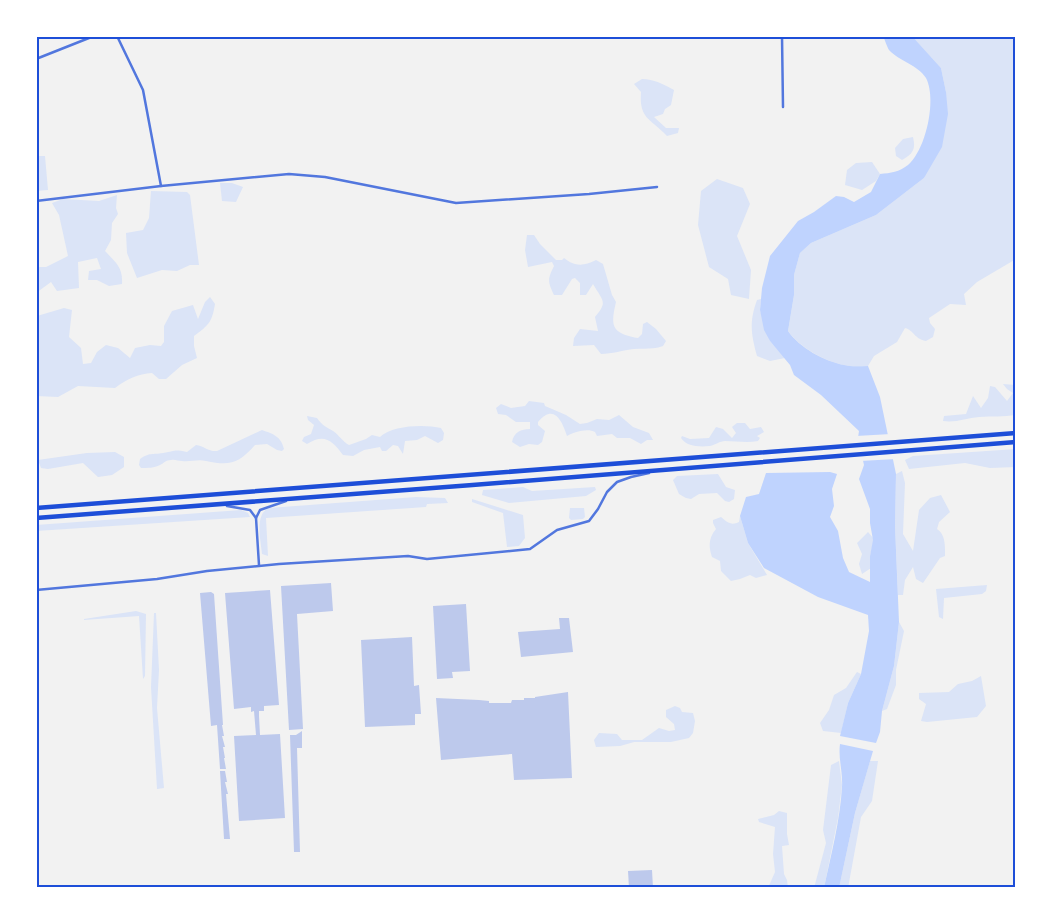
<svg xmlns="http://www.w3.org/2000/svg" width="1052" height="924" viewBox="0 0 1052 924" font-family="Mulish,sans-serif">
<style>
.green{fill:#dbe4f7}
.water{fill:#bfd3fe}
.pier{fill:#f2f2f2}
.building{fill:#bdc9ec}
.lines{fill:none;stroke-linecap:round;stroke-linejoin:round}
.minor{stroke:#5277de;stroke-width:2.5}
.trunk{stroke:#1d4ed8;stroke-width:4.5}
.neatline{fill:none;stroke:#1d4ed8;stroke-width:2}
</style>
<rect width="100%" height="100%" fill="#f2f2f2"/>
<g class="green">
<path d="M912 36H1016V259L977 282 964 294 966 305 950 304 929 318 930 323 935 329 933 337 926 341C913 338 915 331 905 328L897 342 874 356 868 366C860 366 852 367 844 365 824 361 801 348 788 331L794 295V275L800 253 811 243 876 215 924 178 946 92 941 68Z"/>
<path d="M642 79C654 79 663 84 674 90L671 105 665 109 663 114 654 117 666 128H679L678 133 667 136C650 118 639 119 641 92L634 84Z"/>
<path d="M913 137C916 149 913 154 902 160L896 156 895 148 903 139Z"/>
<polygon points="36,156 45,156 48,190 36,191"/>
<polygon points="872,162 880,174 876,181 862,190 845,185 847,170 856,163"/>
<polygon points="717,179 743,188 750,204 737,236 751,270 749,299 731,295 728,279 709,267 698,225 701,191"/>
<polygon points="220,183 232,183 243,187 236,202 222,201"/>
<polygon points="151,191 187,192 190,195 199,265 190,265 177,271 162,270 137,278 127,253 126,233 143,230 149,218"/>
<path d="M117 195 116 208 118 214 112 223 111 240 105 251C116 263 123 267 122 284L109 286 97 280H88L89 271 101 269 97 258 78 262 79 288 57 291 51 282 36 293V267H46L68 256 59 215 52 203 63 199 99 201Z"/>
<path d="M527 235H534L540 244 556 260H562L564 258C575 267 584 266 596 260L603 264 612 295 616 302C610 327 612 333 638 338L642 334 643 324 647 322 656 329 666 341 663 346C653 350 645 348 634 349 623 350 612 354 601 354L594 345 573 346 574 338 580 329 598 331 595 317C608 302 603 301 593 284L586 295H580V283L575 278 572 279 562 295H554C548 282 547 280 554 266L552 262 528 267 525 250Z"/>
<path d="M210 297 215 304C212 322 209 325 194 336V346L197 358 182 365 166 379H159L152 373C138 374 127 379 115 388L78 386 58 397 36 396 37 316 64 308 72 310 69 337 81 348 83 364 91 363 97 352 106 345 118 348 130 358 135 348 150 345 161 346 164 342V326L172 311 193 305 198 319 205 302Z"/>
<path d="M761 299 760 310 770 341 785 358 770 361 757 356C751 334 749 322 757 300Z"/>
<path d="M1003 384 1016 385V415C1003 417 992 416 979 417 967 418 955 423 943 421L944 416 966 414 973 396 981 408 988 398 990 386 995 387 1007 401 1013 393 1007 389Z"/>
<path d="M529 401 544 403 545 406 566 415 580 424 587 423 597 419 609 420 619 415 633 427 649 433 653 440H647L641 444 630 438H617L612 434 597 436 595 432C587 428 575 432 567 436 562 421 554 403 538 422V425L545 431 542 442 538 445 529 444 520 447 512 442C514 432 521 429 530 429V422H516L506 415 498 414 496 408 501 404 511 408 525 406Z"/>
<path d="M307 416 317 418C322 425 326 427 333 431 339 435 342 441 349 445L366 439 372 435 380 437C392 425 425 424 441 428L444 433 443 440 438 443 425 436 417 440 405 441 403 454 398 446 393 445 386 451H382L380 447 364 450 353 456 343 455C332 440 324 433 307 444L302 441 304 437 311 434 314 425 308 420Z"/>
<path d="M737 423H745L750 429 761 427 764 432 757 436 760 438 758 441C747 443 736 441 725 441 720 441 715 445 710 446 700 447 687 447 681 438L682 436 690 439 709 438 716 427 723 429 732 438 736 433 732 427Z"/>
<path d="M262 430C273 434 281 436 284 449L282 451 277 450 267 444 255 445C238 464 230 466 206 461 198 459 190 462 182 461 178 461 175 459 171 460 166 460 164 463 160 465 154 468 148 468 141 468L139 465 140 459C150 452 152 455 163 453 176 451 173 449 187 452L196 445C204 446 209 452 217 451Z"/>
<polygon points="1016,449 1016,467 990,468 965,463 909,469 905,460 913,456"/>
<polygon points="115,452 124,457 124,467 112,475 98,477 83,463 48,469 41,468 38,460 87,453"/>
<path d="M902 471 905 483 903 534 913 551 919 510 930 498 941 495 950 512 939 522 937 529C946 535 945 547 945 556L940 558 923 583 916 579 913 567 905 580 903 595H898L895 526 896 474Z"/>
<polygon points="718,474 726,487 735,490 734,499 729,502 725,501 717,493 699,494 691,499 686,498 679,494 673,480 677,476"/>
<polygon points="523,487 532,491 595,487 596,490 586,496 509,503 482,495 483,490"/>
<path d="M416 497 445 498 448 503 427 504 426 507 266 518 268 556 262 554C261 541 254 514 269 508Z"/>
<polygon points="472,499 523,515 525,538 519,546 507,547 503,513 472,502"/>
<polygon points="570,508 584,508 585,517 583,519 571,520 569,518"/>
<polygon points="241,510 248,513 250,517 36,531 36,525"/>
<path d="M740 516 748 543 767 575 756 578 750 575 740 579 731 581 721 571 720 561 712 557C708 546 709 537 716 529L713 523V520L721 517C727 522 731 526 739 522Z"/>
<polygon points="868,532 874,539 870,556 871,568 862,574 859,564 862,554 857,543"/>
<polygon points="987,585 986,591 982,594 944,598 943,619 939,617 936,589"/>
<polygon points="136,611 146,614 145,676 143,679 139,616 84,620 84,619"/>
<polygon points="154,613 156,613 159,670 157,708 164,788 157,789 151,687"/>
<polygon points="899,622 904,631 896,670 896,685 887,709 882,711 894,666"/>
<polygon points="857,672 861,674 848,703 841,733 823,731 820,723 829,710 834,695 846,688"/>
<polygon points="981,676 986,706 977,717 927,722 921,721 926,704 919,699 919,693 949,692 958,684 972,681"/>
<polygon points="675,706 680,708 682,712 693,713 695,721 693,733 689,738 671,742 634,742 620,746 596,747 594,740 599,733 617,734 622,740 642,740 659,728 669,731 675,730 674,724 666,717 666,710"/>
<polygon points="839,761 842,785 838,818 824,888 814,888 826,843 823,830 831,765"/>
<polygon points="870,761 878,761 872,801 861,817 848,888 839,888 855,813"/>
<polygon points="779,811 787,813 787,834 789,845 782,846 784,874 787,880 788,888 768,888 775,872 773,854 775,827 759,822 758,819 774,815"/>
</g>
<g class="water">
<path d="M883 36H912L941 68 946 92 948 114 942 147 924 178 876 215 811 243 800 253 794 275V295L788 331C800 348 824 361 844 365 852 367 860 366 868 366L880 397 896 474 895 526 899 622 894 666 882 711 880 732 876 743 840 736 848 703 861 674 869 631 868 615 818 597 764 568 748 543 740 516 746 497 759 494 766 473 830 472 837 474 832 489 834 506 830 517 838 531 843 558 849 572 870 582V556L873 540 870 523V509L859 479 864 465 858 438 859 431 821 395 794 375 790 365 770 341 764 330 760 310 762 288 770 256 798 221 814 212 836 196 844 197 854 202 871 192 880 174C891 173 899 172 908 165 926 150 937 99 926 78 918 65 899 61 889 50 887 47 885 40 883 36Z"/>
<path d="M840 744 873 751 855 813 839 888H824C831 855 840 821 842 787 843 772 838 758 840 744Z"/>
</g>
<polygon class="pier" points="891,434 896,459 860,461 856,436"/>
<g class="building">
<polygon points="331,583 333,611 297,614 303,729 289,730 281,586"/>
<polygon points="270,590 279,705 264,706 264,711 259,711 259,716 260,735 280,734 285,818 239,821 234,736 256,735 254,711 251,712 251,707 234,709 225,593"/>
<polygon points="211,592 214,594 223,725 222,725 224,736 222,736 225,747 223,747 225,758 224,758 226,769 220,769 217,725 211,726 200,593"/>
<polygon points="466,604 470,671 452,672 453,678 437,679 433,606"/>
<polygon points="559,618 569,618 573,652 521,657 518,632 560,629"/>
<polygon points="412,637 414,686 419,685 421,714 415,714 415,725 365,727 361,640"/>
<polygon points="568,692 572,778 514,780 512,754 441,760 436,698 479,700 489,701 489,703 511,703 512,700 524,700 524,698 535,698 535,697"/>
<polygon points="302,731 302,748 297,748 300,852 294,852 290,735 296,735"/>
<polygon points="220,771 225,771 227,782 225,782 228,794 226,794 230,839 224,839"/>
<polygon points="652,870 653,888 629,888 628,871"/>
</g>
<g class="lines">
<g class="minor">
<polyline points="117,36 143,90 161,186"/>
<polyline points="782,36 783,107"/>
<polyline points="36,59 94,36"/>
<polyline points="36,201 161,186 289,174 325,177 456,203 589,194 657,187"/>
<polyline points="227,506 250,510 256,518"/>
<polyline points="259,565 256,518 260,510 286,501"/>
<polyline points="36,590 157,579 207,571 279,564 408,556 427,559 530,549 557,530 589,521 598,509 607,492 617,482 631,477 649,473"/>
</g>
<g class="trunk">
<polyline points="36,508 1016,433"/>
<path d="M36 518C363 495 689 467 1016 442"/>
</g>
</g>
<rect width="1052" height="924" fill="none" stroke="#ffffff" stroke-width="75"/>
<rect x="38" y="38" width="976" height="848" class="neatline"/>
</svg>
